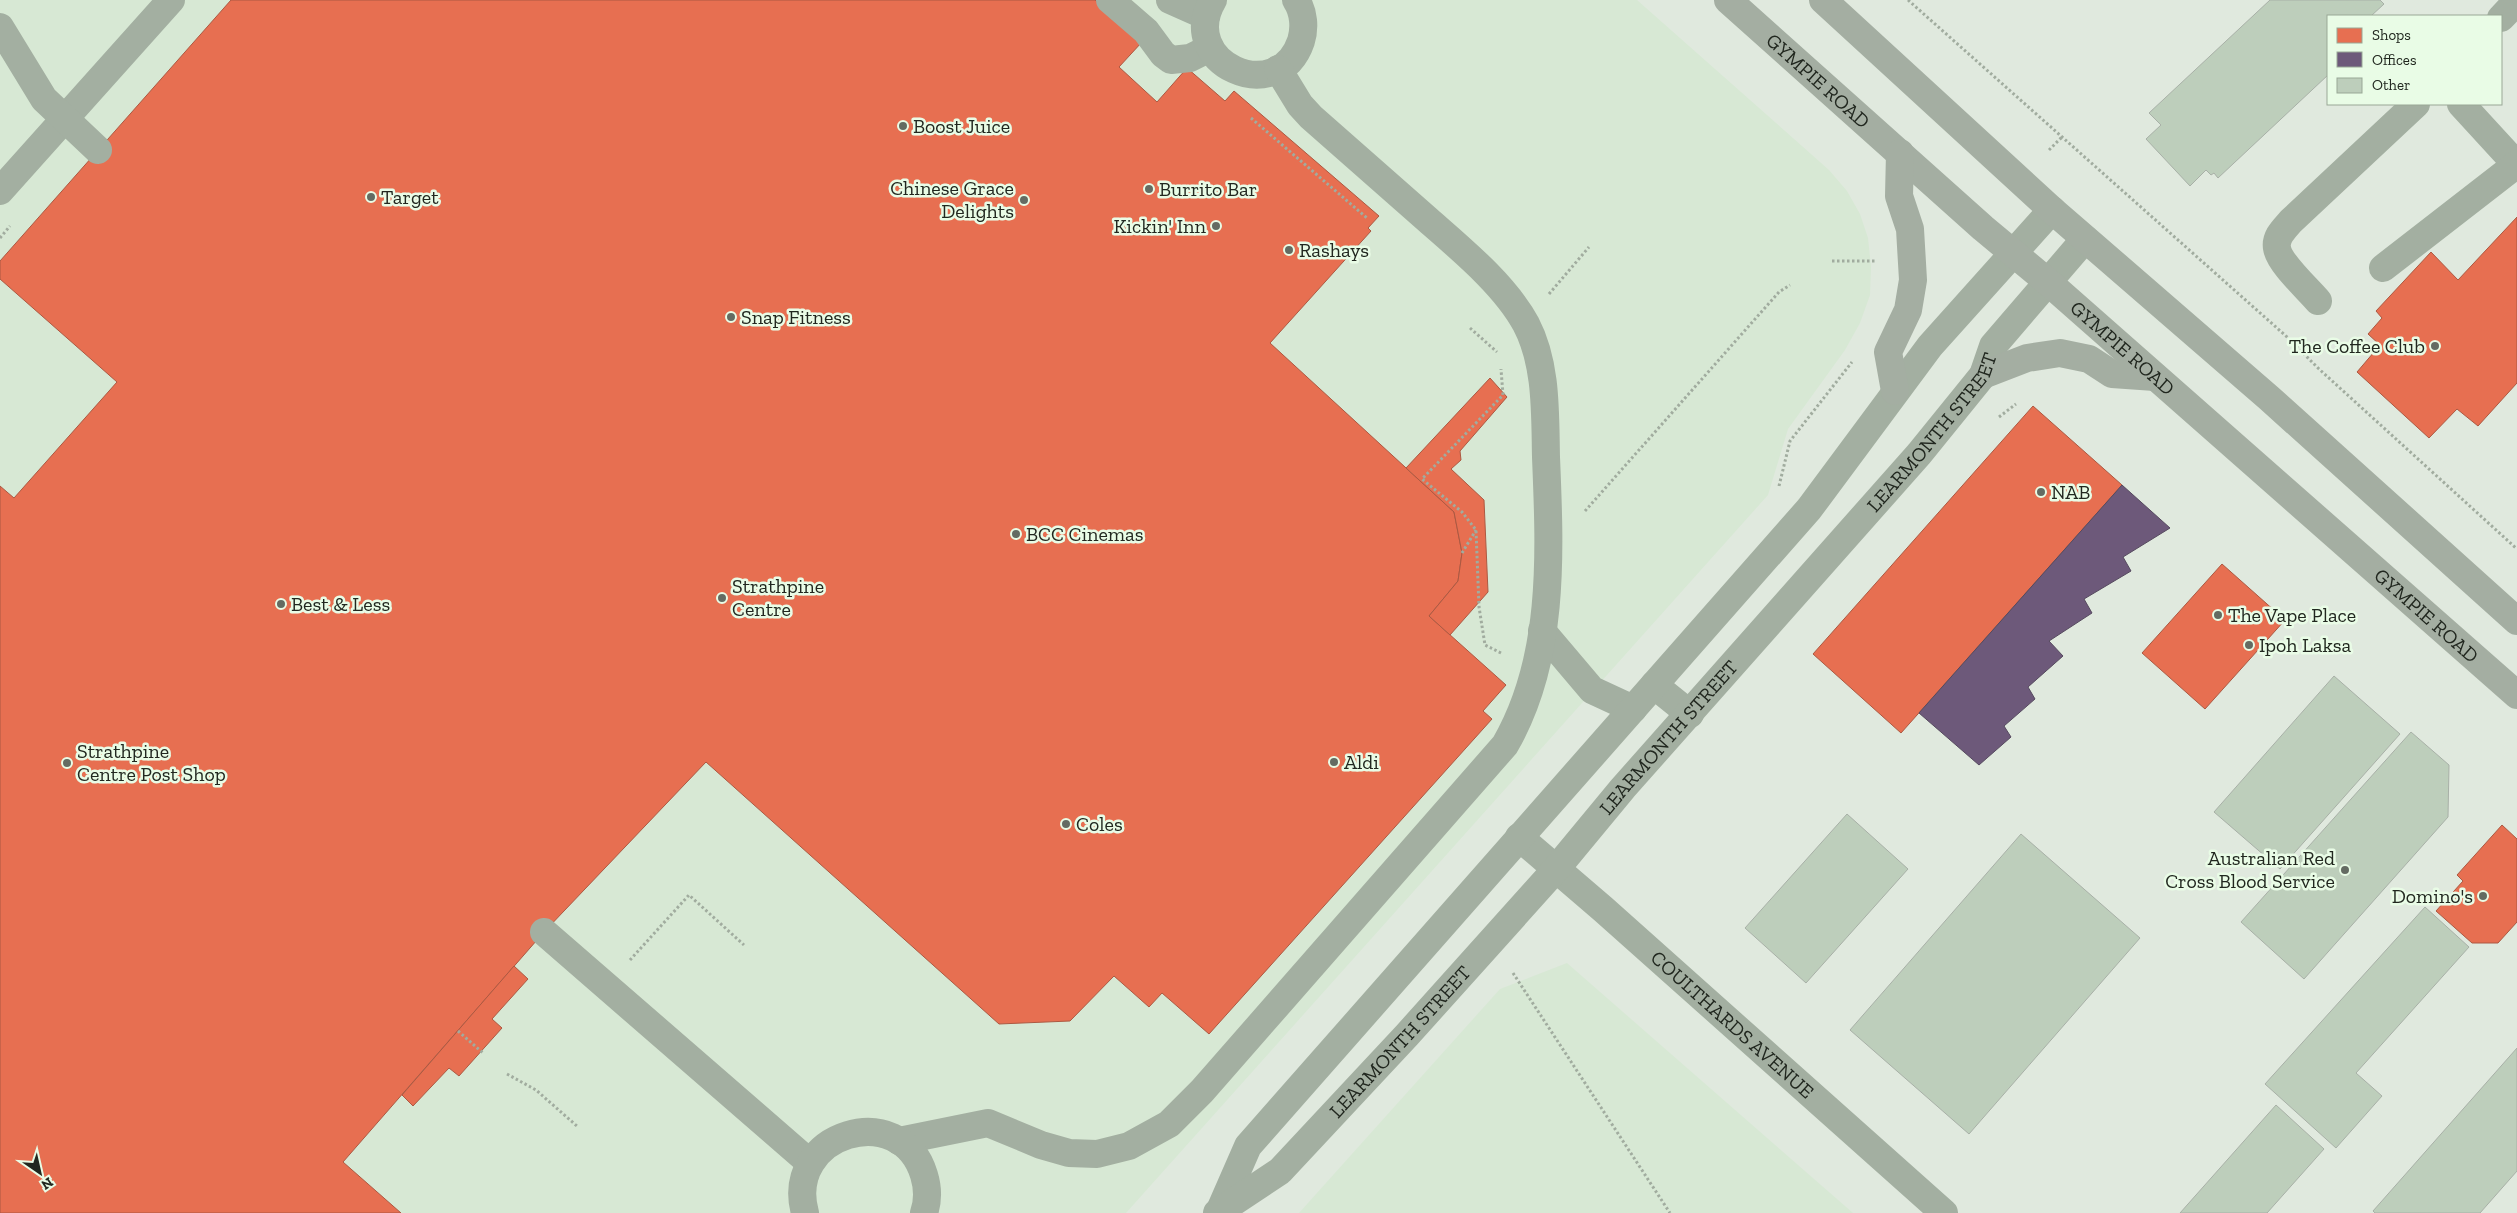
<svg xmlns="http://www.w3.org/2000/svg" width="2517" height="1213" viewBox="0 0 2517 1213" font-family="'Zilla Slab',serif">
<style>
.built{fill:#d7e8d4}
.shops{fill:#e76f51;stroke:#ac5942}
.offices{fill:#6d597a;stroke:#564a5f}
.building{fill:#bdcebb;stroke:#a8b0a7}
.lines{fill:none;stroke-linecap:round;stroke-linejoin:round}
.path{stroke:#a1ac9f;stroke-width:3;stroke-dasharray:2.5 2.5;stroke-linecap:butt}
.minor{stroke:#a3afa1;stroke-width:28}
.highway{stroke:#a4aea2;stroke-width:28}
.minor-bridge{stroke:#a3afa1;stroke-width:28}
.poi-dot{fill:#646b62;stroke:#e9fce6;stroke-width:2}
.labels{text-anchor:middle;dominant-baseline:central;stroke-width:5;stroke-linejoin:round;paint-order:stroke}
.street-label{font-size:20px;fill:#21271f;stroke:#e9fce6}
.poi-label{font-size:20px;fill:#21271f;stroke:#e9fce6;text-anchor:start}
</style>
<rect width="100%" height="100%" fill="#e0e9de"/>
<g class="built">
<polygon points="0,0 1637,0 1829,170 1847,191 1860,214 1868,238 1871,267 1870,295 1860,323 1845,350 1788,429 1768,495 1126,1213 0,1213"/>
<polygon points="1567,963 1853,1213 1299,1213 1500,989"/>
</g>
<g class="shops">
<polygon points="231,0 1095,0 1142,42 1119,67 1157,102 1187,68 1225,101 1234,91 1379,216 1368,228 1371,231 1270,343 1454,512 1462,553 1458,581 1429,616 1506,685 1483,711 1492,719 1209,1034 1162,993 1149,1007 1114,976 1070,1021 999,1024 706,762 544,932 343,1162 401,1213 0,1213 0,486 14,498 117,382 0,279 0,261"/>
<polygon points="2517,217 2517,383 2478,426 2457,409 2429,438 2357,372 2380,345 2368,334 2382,318 2376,311 2431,252 2458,280"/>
<polygon points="1490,378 1507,397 1460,451 1461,460 1451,469 1484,500 1488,592 1450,635 1429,616 1458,581 1462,553 1454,512 1406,468"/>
<polygon points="2033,406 2122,485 1901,733 1813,654"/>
<polygon points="2222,564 2285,620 2205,709 2142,653"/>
<polygon points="2502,825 2517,839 2517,922 2498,943 2472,943 2436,911 2463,881 2457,875"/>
<polygon points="514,966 528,979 492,1019 502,1028 459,1076 449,1068 413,1106 402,1095"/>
</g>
<polygon class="offices" points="2122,485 2170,528 2123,557 2131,571 2084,599 2092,613 2049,641 2063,656 2028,687 2035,699 2004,726 2011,737 1979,765 1919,713"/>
<g class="building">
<polygon points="2270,0 2380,0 2384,4 2371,16 2328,16 2328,75 2218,178 2214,173 2211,175 2206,170 2190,186 2146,139 2161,125 2149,113"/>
<polygon points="2334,676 2400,734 2280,869 2214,812"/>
<polygon points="2411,732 2449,765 2448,817 2304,979 2241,922"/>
<polygon points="1847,814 1908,869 1806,983 1745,928"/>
<polygon points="2021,834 2140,938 1969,1134 1850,1030"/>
<polygon points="2425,907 2469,947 2356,1073 2382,1096 2336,1148 2265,1084"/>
<polygon points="2517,1048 2517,1171 2480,1213 2375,1213 2373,1211"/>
<polygon points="2276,1105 2324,1149 2267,1213 2180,1213"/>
</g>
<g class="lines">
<g class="path">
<polyline points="1908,0 2286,336 2319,369 2517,549"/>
<polyline points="1251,118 1367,218"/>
<polyline points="2049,150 2063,136"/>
<polyline points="0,238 10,226"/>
<polyline points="1832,261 1876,261"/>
<polyline points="1549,294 1589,247"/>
<polyline points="1470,328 1497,352"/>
<polyline points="1999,417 2016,404"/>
<polyline points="1779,486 1790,441 1852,362"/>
<polyline points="1585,511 1779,292 1790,285"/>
<polyline points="1462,553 1476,530"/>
<polyline points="1501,653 1485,645 1479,607 1476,530 1462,512 1422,479 1503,395 1501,369"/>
<polyline points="630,960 689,895 744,945"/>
<polyline points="1513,973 1670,1213"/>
<polyline points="458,1031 483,1053"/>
<polyline points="507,1074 536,1090 578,1127"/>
</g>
<g class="minor">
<polyline points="1110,0 1146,31 1163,54 1171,60 1190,58 1210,48"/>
<polyline points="1170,0 1206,16"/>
<path d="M1213 0C1176 63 1278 109 1301 41 1305 28 1304 12 1296 0"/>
<polyline points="2501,18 2517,1"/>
<polyline points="2461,104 2516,164"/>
<polyline points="0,191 171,0"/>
<polyline points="2383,268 2517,164"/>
<path d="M2318 301C2308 289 2279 263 2277 248 2275 237 2284 229 2291 221L2416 104"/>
<polyline points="1542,631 1592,690 1633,709"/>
<polyline points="1654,685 1690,714"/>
<path id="s1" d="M1519 837 1603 909 1944 1213"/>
<polyline points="544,932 810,1163"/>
<path d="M899 1141 988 1123 1041 1145 1069 1153 1097 1154 1129 1146 1169 1124 1202 1091 1505 745C1555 659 1550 554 1546 457 1545 413 1547 364 1526 324 1505 285 1461 249 1428 220 1389 186 1350 151 1311 117L1300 105 1278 69"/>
<polyline points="1220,1210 1248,1146 1809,509 1930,346 2052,210"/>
<path d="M805 1213C783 1133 901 1098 924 1175 928 1188 928 1201 924 1213"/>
<path id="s2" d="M1217 1213 1280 1171 1407 1035 1556 869 1623 788 1919 454 1983 375 1993 346 2085 239"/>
</g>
<g class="highway">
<path id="s3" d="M1728 0 1983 228 2048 282 2517 695"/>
<polyline points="1823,0 2052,210 2269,398 2517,621"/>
<polyline points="1983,375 2027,358 2060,353 2089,359 2112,374 2155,377"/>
<polyline points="1895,391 1888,352 1908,310 1913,280 1910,229 1899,196 1900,153"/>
</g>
<polyline class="minor-bridge" points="0,27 44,99 98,150"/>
</g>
<g class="poi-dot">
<circle cx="903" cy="126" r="5"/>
<circle cx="1149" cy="189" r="5"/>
<circle cx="371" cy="197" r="5"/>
<circle cx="1024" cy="200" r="5"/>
<circle cx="1216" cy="226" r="5"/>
<circle cx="1289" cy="250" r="5"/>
<circle cx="731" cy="317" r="5"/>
<circle cx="2435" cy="346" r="5"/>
<circle cx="2041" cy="492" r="5"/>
<circle cx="1016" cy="534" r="5"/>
<circle cx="722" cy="598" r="5"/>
<circle cx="281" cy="604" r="5"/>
<circle cx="2218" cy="615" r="5"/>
<circle cx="2249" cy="645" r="5"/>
<circle cx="1334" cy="762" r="5"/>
<circle cx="67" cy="763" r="5"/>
<circle cx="1066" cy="824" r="5"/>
<circle cx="2345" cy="870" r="5"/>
<circle cx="2483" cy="896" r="5"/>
</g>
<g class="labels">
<g class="street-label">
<text stroke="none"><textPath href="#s3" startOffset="121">GYMPIE ROAD</textPath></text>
<text stroke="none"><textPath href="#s3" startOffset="526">GYMPIE ROAD</textPath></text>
<text stroke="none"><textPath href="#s2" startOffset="1062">LEARMONTH STREET</textPath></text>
<text stroke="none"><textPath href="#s3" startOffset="931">GYMPIE ROAD</textPath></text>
<text stroke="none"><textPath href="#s2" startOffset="658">LEARMONTH STREET</textPath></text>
<text stroke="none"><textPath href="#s1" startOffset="284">COULTHARDS AVENUE</textPath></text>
<text stroke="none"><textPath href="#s2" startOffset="252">LEARMONTH STREET</textPath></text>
</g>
<g class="poi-label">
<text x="913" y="126">Boost Juice</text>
<text x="1014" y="188" text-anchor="end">Chinese Grace<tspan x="1014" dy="23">Delights</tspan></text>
<text x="1159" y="189">Burrito Bar</text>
<text x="381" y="197">Target</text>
<text x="1206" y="226" text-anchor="end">Kickin' Inn</text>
<text x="1299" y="250">Rashays</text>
<text x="741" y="317">Snap Fitness</text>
<text x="2425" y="346" text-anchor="end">The Coffee Club</text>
<text x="2051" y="492">NAB</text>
<text x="1026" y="534">BCC Cinemas</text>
<text x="732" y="586">Strathpine<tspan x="732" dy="23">Centre</tspan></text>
<text x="291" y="604">Best &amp; Less</text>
<text x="2228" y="615">The Vape Place</text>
<text x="2259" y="645">Ipoh Laksa</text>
<text x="77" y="751">Strathpine<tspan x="77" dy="23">Centre Post Shop</tspan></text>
<text x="1344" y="762">Aldi</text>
<text x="1076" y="824">Coles</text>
<text x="2335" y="858" text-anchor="end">Australian Red<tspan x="2335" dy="23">Cross Blood Service</tspan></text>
<text x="2473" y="896" text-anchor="end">Domino's</text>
</g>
</g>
<rect x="2327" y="15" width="175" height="90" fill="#e9fce6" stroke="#99a796"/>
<rect x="2337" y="28" width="25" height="15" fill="#e76f51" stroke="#99a796"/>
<text x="2372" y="40" font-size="15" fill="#21271f">Shops</text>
<rect x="2337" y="52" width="25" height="15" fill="#6d597a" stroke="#99a796"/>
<text x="2372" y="65" font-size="15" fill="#21271f">Offices</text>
<rect x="2337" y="78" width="25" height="15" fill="#bdcebb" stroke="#99a796"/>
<text x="2372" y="90" font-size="15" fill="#21271f">Other</text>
<g transform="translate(40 1173) rotate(146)" stroke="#e9fce6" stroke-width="4" paint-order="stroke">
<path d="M0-4L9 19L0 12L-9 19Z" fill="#21271f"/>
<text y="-8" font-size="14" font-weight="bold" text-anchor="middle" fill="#21271f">N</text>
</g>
</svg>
